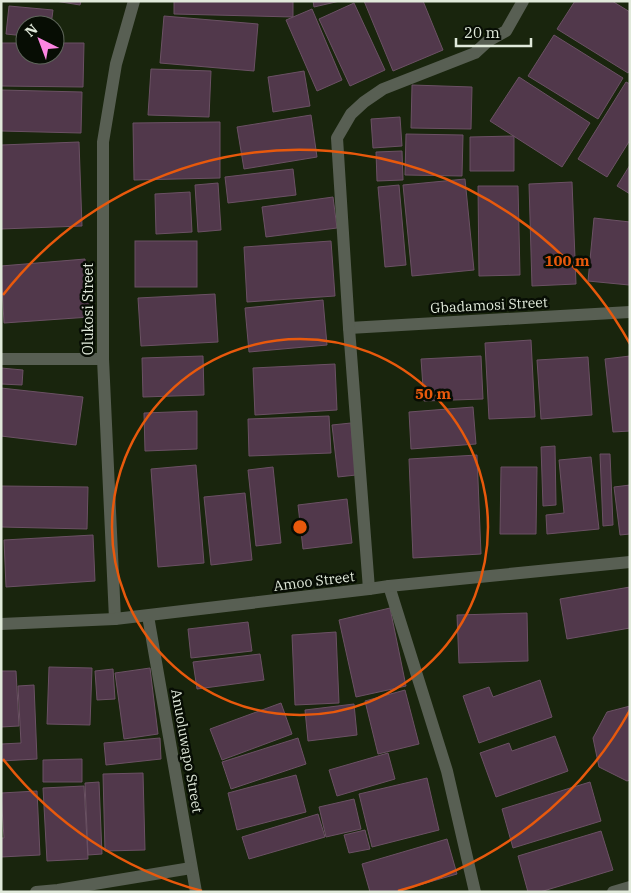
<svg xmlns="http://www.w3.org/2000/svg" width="631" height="893" viewBox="0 0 631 893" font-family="'IBM Plex Serif',serif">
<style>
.building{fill:#51384b;stroke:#6b5164}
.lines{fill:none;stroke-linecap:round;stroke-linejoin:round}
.street{stroke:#585f53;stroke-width:12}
.ring{fill:none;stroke:#e8590c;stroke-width:2.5}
.labels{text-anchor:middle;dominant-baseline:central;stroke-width:5;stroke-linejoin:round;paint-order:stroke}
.street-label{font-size:14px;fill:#e0e9da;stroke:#070d04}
.centre{fill:#e8590c;stroke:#070d04;stroke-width:2.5}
.ring-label{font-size:15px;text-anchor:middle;font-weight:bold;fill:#e8590c;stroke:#070d04;stroke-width:5;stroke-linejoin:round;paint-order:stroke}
</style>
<rect width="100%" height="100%" fill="#19250d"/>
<g class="building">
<polygon points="55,1 81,1 80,5"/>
<polygon points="174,1 293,1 293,17 174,14"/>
<polygon points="313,1 340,1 314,7"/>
<polygon points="364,1 423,1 443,50 393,71"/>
<polygon points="575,1 612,1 630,12 630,70 628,73 557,29"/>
<polygon points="354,3 385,70 350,86 319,19"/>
<polygon points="9,6 53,10 51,25 25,25 25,36 6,34"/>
<polygon points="312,9 342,80 317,91 286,20"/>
<polygon points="164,16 258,24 254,71 160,63"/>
<polygon points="554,35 623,78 598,119 528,76"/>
<polygon points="1,43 25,43 25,55 55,55 55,43 84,43 83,87 1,86"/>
<polygon points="151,69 211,71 209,117 148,115"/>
<polygon points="304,71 310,106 273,112 268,77"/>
<polygon points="519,77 590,123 562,167 490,121"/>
<polygon points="626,82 630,84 630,140 607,177 578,159"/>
<polygon points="412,85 472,87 471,129 411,128"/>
<polygon points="1,90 82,92 81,133 1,131"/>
<polygon points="311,115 317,157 244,169 237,127"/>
<polygon points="400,117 402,146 373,148 371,119"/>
<polygon points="220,122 220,178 134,180 133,123"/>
<polygon points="406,134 463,135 462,176 405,175"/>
<polygon points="514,136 514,171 470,171 470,137"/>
<polygon points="79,142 82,226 1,229 1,145"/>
<polygon points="402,151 403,180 377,181 376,152"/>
<polygon points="630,165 630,194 617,186"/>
<polygon points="293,169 296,195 228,203 225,177"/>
<polygon points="465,179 474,270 412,276 403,185"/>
<polygon points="572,182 576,284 532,286 529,184"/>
<polygon points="218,183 221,230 198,232 195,185"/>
<polygon points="399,185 406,265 385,267 378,187"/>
<polygon points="478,186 518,186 520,275 479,276"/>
<polygon points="190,192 192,232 156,234 155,194"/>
<polygon points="333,197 337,228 266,237 262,207"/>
<polygon points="594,218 630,222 629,285 588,281"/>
<rect x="135" y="241" width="62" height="46"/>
<polygon points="331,241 335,296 247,302 244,247"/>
<polygon points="85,259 90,317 4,323 1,266"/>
<polygon points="215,294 218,342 141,346 138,298"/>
<polygon points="323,300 327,345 249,352 245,308"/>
<polygon points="531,340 535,417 489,419 485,343"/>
<polygon points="203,356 204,395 143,397 142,358"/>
<polygon points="481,356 483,399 424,401 421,359"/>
<polygon points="630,356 630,431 613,432 605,359"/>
<polygon points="588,357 592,415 541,419 537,360"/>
<polygon points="335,364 337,410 255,415 253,368"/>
<polygon points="1,368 23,370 22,385 1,384"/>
<polygon points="1,388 83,397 76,445 1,436"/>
<polygon points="473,407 476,444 411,449 409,412"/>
<polygon points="197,411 197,449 145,451 144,413"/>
<polygon points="329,416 331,453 249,456 248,419"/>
<polygon points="351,423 356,475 338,477 332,425"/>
<polygon points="555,446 556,505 543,506 541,447"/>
<polygon points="600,454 610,454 613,525 603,526"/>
<polygon points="477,455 481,554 413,558 409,459"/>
<polygon points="591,457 599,529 547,534 546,515 564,513 559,460"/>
<polygon points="196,465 204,563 158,567 151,469"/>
<polygon points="273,467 281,543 256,546 248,470"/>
<polygon points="501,467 537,467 536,534 500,534"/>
<polygon points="630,485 630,534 620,535 614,487"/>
<polygon points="1,486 88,487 87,529 1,527"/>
<polygon points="245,493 252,560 211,565 204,497"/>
<polygon points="347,499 352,543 303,549 298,505"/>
<polygon points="93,535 95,581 6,587 4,540"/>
<polygon points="630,587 630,628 567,639 560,599"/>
<polygon points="390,608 406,686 356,697 339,620"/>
<polygon points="527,613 528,661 459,663 457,615"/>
<polygon points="248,622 252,651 191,658 188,629"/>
<polygon points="336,632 339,703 295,705 292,635"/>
<polygon points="260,654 264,680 197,689 193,662"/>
<polygon points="49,667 92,668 90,725 47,724"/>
<polygon points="150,668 158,734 124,739 115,673"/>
<polygon points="113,669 115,699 97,700 95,671"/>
<polygon points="1,671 16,671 19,726 1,727"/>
<polygon points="540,680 552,717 479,743 463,696 489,687 493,697"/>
<polygon points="34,685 37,759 1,761 1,744 21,743 18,686"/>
<polygon points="405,690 419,744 378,754 365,701"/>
<polygon points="281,703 292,734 222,760 210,729"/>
<polygon points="354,704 357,735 308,741 305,710"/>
<polygon points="630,706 630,780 627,781 599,767 593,738 607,712"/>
<polygon points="555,736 568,771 496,797 480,753 509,743 512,751"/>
<polygon points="160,738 161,759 106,765 104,743"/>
<polygon points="298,738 306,764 231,789 222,762"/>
<polygon points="388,753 395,779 337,796 329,770"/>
<polygon points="82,759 82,782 43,782 43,760"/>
<polygon points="143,773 145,850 105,851 103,774"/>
<polygon points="296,775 306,812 237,830 228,793"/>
<polygon points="427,778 439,830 372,847 359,794"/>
<polygon points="99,782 102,854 88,855 85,783"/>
<polygon points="590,782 601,821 513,848 502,809"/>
<polygon points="84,786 88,859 47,861 43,788"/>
<polygon points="37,791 40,855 1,857 1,838 4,838 1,793"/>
<polygon points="354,799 361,829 326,837 319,807"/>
<polygon points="318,814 325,837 249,859 242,837"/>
<polygon points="365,830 370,849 349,853 344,835"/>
<polygon points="601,831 613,870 540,892 528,892 518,856"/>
<polygon points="447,839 457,874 395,892 370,892 362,864"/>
</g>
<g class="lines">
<g class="street">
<polyline points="349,328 630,312"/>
<polyline points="1,359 103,359"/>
<polyline points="389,586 447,771 475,892"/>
<polyline points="369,589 349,328 337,138 351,114 364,102 383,89 475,53 488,41 506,31 523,1"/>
<polyline points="148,616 196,892"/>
<polyline points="115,619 103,359 103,142 116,64 134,1"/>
<polyline points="1,624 115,619 369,589 389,586 630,562"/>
<polyline points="36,892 58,890 191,868"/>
<polyline points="613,892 630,887"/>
</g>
</g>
<g class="ring">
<circle cx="300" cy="527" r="188"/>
<path d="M630 710A377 377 0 0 1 398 891M202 891A377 377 0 0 1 3 759M3 295A377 377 0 0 1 630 344"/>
</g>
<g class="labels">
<g class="street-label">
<text transform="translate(489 305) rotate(-3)">Gbadamosi Street</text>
<text transform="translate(88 309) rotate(-90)">Olukosi Street</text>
<text transform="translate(314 581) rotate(-7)">Amoo Street</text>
<text transform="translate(187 751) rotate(80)">Anuoluwapo Street</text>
</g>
</g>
<circle cx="300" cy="527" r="8" class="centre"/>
<g class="ring-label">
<text x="567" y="266">100 m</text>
<text x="433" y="399">50 m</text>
</g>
<rect width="631" height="893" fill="none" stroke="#e0e9da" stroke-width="5"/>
<g transform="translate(40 40) rotate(318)"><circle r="24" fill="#070d04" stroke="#5e655a"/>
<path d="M0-4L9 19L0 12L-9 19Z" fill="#fd86e3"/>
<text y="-8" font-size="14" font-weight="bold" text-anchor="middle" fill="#e0e9da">N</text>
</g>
<path d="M456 38v8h75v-8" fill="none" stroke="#e0e9da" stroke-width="2.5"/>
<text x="464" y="38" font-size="15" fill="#e0e9da" stroke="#070d04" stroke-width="4" paint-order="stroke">20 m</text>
</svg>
